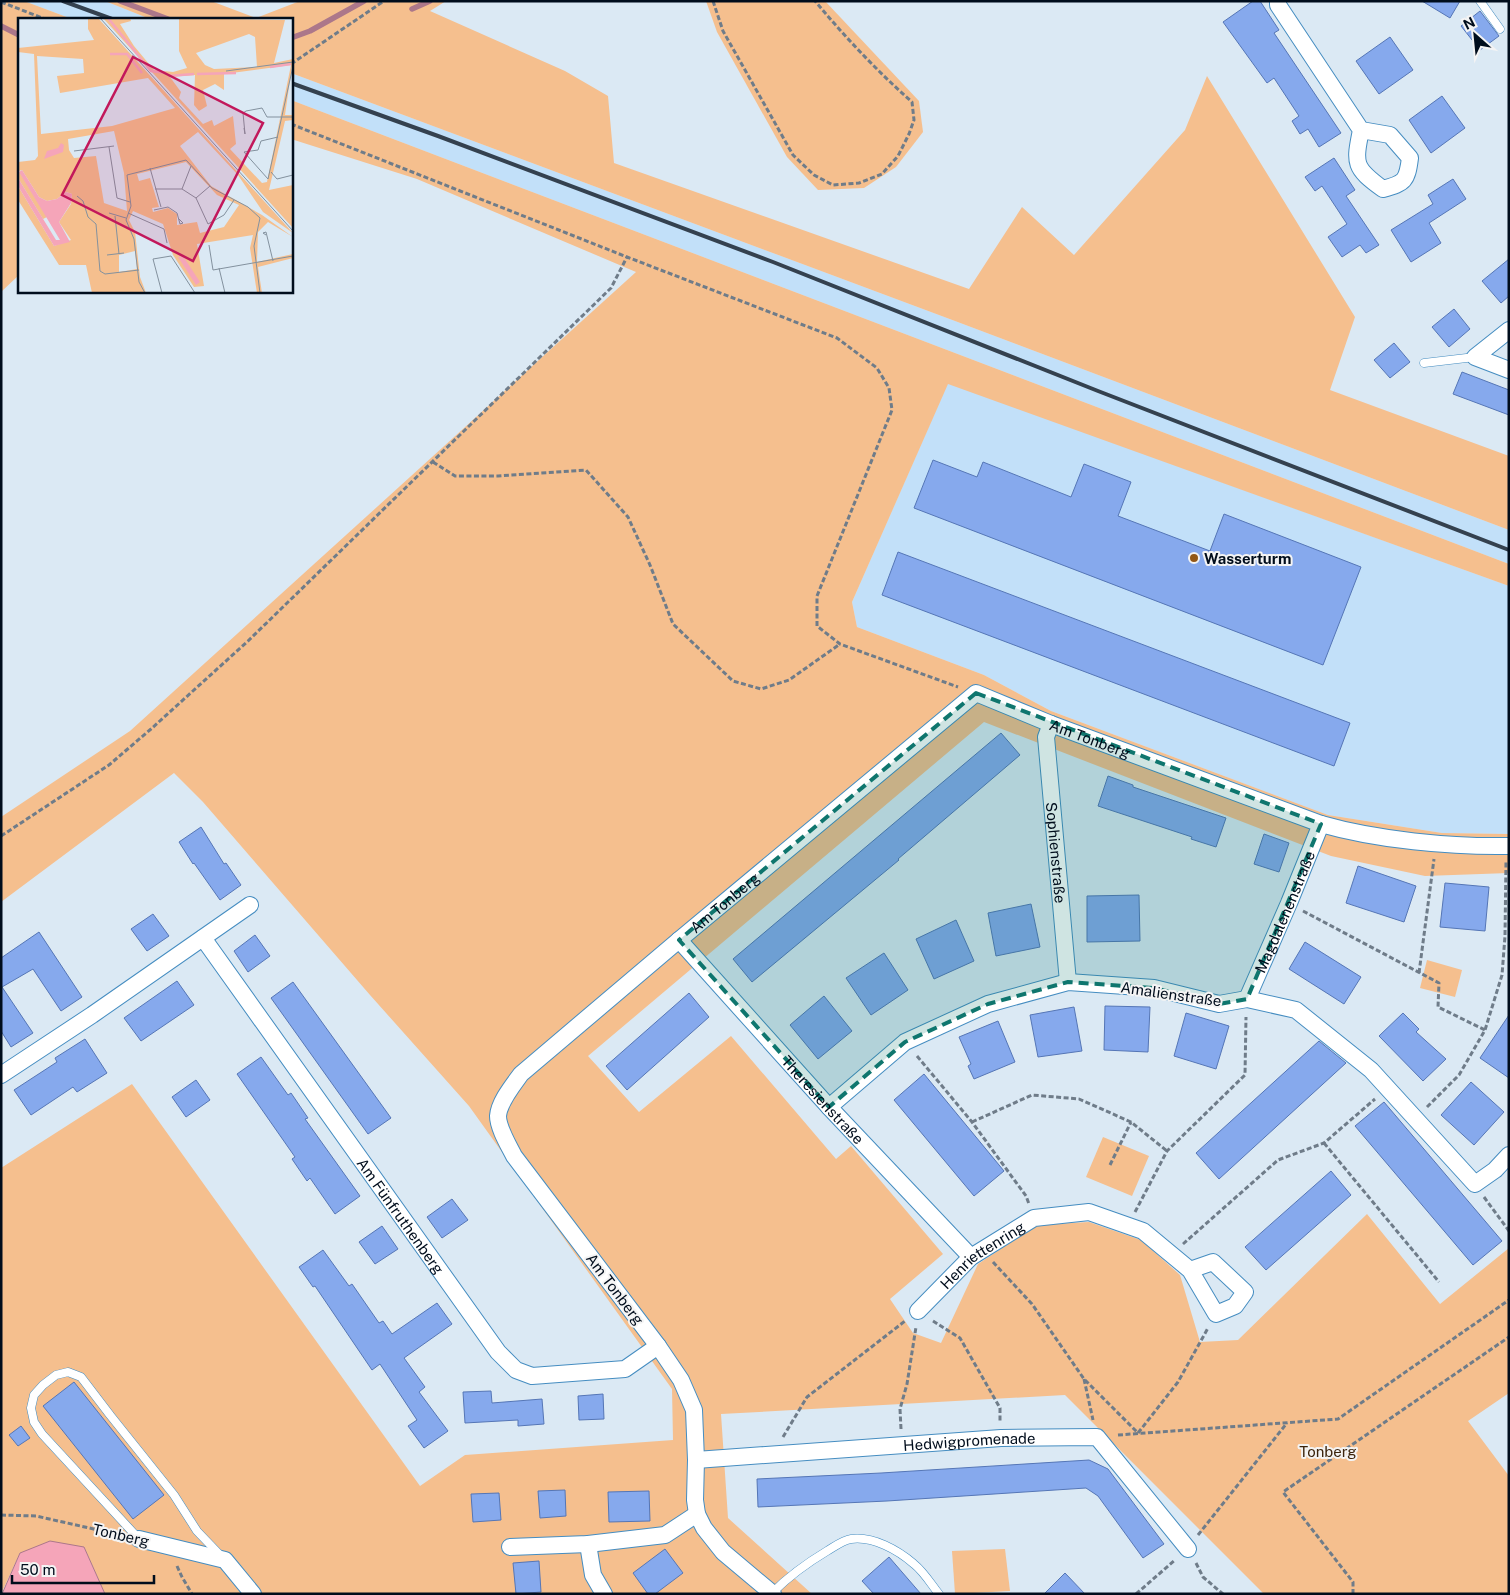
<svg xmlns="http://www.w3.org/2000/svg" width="1510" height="1595" viewBox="0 0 1510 1595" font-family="'Public Sans',sans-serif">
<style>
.built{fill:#c2e0f9}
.green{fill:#f5bf8e}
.water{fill:#f5a5b9;stroke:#ac778a}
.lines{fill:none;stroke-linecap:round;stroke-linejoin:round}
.stream{stroke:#ac778a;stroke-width:5.5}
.building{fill:#86a9ed;stroke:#5576b6}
.lane-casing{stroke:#458dc1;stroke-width:9}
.street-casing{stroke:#458dc1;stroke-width:18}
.path{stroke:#6f7c89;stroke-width:3;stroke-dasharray:5 2.5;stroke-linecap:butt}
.lane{stroke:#fff;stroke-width:8}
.street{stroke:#fff;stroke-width:16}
.rail{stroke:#34414f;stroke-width:4}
.marked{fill:#0f766e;fill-opacity:0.2;stroke:#0f766e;stroke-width:4;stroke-dasharray:10 6;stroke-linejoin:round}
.poi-dot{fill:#925716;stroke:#f4f4f4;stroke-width:2}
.labels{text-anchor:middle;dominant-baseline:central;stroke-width:4;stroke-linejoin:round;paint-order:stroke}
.poi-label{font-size:15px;font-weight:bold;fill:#000d1c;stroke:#f4f4f4;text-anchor:start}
.street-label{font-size:15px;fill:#000d1c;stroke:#f4f4f4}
.park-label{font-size:15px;fill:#3d250d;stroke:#f4f4f4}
.inset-river{fill:none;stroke:#f5a5b9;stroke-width:2.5}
.inset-road{fill:none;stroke:#83919e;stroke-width:1}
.view{fill:#c2185b;fill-opacity:0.15;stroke:#c2185b;stroke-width:2.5}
.inset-edge{fill:none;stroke:#000d1c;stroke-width:2.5}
</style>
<rect width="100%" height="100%" fill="#dbe9f4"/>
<g class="built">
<polygon points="24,1 105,1 150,19 72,19"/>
<polygon points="291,73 955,321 1509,530 1509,564 291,100"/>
<polygon points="948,383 1509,586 1509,834 1442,833 1328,815 1051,711 984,675 857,627 852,602"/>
</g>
<g class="green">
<polygon points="1,1 24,1 72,19 19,19 19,275 1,292"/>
<polygon points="105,1 211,1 256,18 300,1 446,1 430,11 565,71 608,96 614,163 969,289 1022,207 1074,255 1185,130 1207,76 1355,317 1330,390 1509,456 1509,530 955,321 291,73 291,19 150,19"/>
<polygon points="706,1 825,1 919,101 923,132 896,167 864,188 818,190 787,157 717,32"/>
<polygon points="291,100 1509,564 1509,586 948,384 852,602 857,627 984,675 1051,711 1328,815 1442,833 1509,834 1509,873 1425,876 1331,856 984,722 588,1056 639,1112 731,1036 836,1159 851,1146 943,1254 890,1299 913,1333 941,1343 978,1264 1037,1225 1089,1222 1141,1240 1180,1275 1200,1342 1238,1340 1367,1214 1440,1304 1509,1248 1509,1393 1468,1421 1509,1476 1509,1594 1264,1594 1065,1395 721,1414 728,1518 812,1594 105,1594 84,1547 20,1553 1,1594 1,1168 132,1084 420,1486 465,1455 673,1440 672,1389 469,1106 370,995 203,802 174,773 1,902 1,817 130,731 636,272 417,179 291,139"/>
<polygon points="1427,960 1462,970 1455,997 1420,988"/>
<polygon points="1103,1137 1149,1156 1132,1196 1086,1177"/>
<polygon points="1005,1549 1010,1591 955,1594 952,1551"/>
</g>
<polygon class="water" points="50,1541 84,1547 105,1594 2,1594 20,1553"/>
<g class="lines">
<g class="stream">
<polyline points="120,1 168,19"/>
<polyline points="412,9 430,1"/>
<polyline points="1,26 19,35"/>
<polyline points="291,38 310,31 364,1"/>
</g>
</g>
<g class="building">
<polygon points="1253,1 1260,1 1279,30 1274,33 1341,133 1319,147 1308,129 1300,134 1292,121 1299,116 1274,78 1267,83 1223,22"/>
<polygon points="1422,1 1460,1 1450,18"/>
<polygon points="1480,11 1499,36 1480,50 1461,26"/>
<polygon points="1390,37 1413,70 1379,94 1356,61"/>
<polygon points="1442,96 1465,128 1431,153 1409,120"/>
<polygon points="1334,158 1355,190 1346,196 1379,245 1366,253 1360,245 1342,257 1328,237 1347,224 1322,186 1315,191 1305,177"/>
<polygon points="1453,179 1466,199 1429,223 1441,243 1411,262 1391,230 1433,204 1428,195"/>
<polygon points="1509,259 1509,296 1501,303 1482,281"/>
<polygon points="1454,309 1470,329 1449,347 1432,327"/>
<polygon points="1394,343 1410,362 1390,378 1374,360"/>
<polygon points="1462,372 1509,390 1509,415 1453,394"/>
<polygon points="933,460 977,477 983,462 1071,497 1084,464 1131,482 1118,516 1210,551 1224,514 1361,567 1323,665 914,508"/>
<polygon points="898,552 1350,723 1334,766 882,595"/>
<polygon points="1001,733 1020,755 898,859 899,860 752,982 733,959"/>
<polygon points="1108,776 1133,785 1133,787 1226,818 1216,847 1191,839 1192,837 1098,806"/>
<polygon points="201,827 224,864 226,863 241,885 220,900 194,863 193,864 179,842"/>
<polygon points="1264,834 1289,843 1279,872 1254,864"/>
<polygon points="1358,866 1416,886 1404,922 1346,903"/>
<polygon points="1445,883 1489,887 1485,931 1440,927"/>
<polygon points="1139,895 1140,941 1087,942 1087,896"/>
<polygon points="1031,904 1040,947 996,956 988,913"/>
<polygon points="153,914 169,936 147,951 131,929"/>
<polygon points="956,920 974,961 934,979 916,939"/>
<polygon points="39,932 82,997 61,1011 33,969 2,987 33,1033 11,1047 1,1031 1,958"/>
<polygon points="255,935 270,956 248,972 234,951"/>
<polygon points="1305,942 1361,977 1344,1004 1289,969"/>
<polygon points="884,953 908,990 871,1015 846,978"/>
<polygon points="177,981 194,1005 141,1041 124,1018"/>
<polygon points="293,982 391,1118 368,1134 271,998"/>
<polygon points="689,993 709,1017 627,1090 606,1066"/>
<polygon points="824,996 852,1031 818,1059 790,1025"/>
<polygon points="1105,1006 1150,1007 1148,1052 1104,1050"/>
<polygon points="1074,1007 1082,1051 1038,1057 1030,1015"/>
<polygon points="1186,1013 1229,1026 1216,1069 1174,1056"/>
<polygon points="1403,1013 1419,1029 1416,1032 1446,1059 1423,1081 1379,1036"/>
<polygon points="1509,1015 1509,1078 1480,1058"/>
<polygon points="998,1021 1015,1062 974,1079 968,1066 971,1064 959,1037"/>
<polygon points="85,1039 107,1073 77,1092 73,1087 31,1115 14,1090 57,1062 55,1058"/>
<polygon points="1319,1041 1346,1063 1219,1179 1196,1153"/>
<polygon points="261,1057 288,1095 291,1093 308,1118 305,1119 360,1196 335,1214 310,1178 307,1181 292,1159 295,1157 237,1074"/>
<polygon points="924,1074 1004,1171 974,1196 894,1100"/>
<polygon points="196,1080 210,1100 186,1117 172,1097"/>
<polygon points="1471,1082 1504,1112 1474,1145 1441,1115"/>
<polygon points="1384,1102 1502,1241 1473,1265 1355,1126"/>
<polygon points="1331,1171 1351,1195 1266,1270 1245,1247"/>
<polygon points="452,1199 468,1220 442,1238 427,1217"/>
<polygon points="382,1226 398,1249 375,1264 359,1242"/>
<polygon points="323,1250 349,1286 352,1284 379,1323 383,1321 392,1334 437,1303 452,1324 404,1358 425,1387 419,1392 448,1431 424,1448 408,1426 417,1420 380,1364 372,1370 315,1286 313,1287 299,1267"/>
<polygon points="74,1382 164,1495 133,1519 43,1406"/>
<polygon points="491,1391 492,1403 542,1399 544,1424 518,1426 518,1420 465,1423 463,1392"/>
<polygon points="603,1394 604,1419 579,1420 578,1396"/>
<polygon points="21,1426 30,1438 18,1446 9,1435"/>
<polygon points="1089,1460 1108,1469 1164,1544 1143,1558 1098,1496 1086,1488 887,1501 758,1507 757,1479 881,1473"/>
<polygon points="565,1490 566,1516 540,1518 538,1491"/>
<polygon points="649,1491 650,1521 609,1522 608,1492"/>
<polygon points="499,1493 501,1520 473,1522 471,1494"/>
<polygon points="665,1549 683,1573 655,1594 648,1594 633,1573"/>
<polygon points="889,1557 921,1594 874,1594 862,1581"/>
<polygon points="539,1561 541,1592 516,1594 513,1563"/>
<polygon points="1065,1573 1085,1594 1044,1594"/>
</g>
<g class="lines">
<g class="lane-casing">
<g id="lane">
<polyline points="1480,1 1500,29"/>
<polyline points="1424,363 1475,357"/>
<polyline points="139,1539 42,1434 34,1422 31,1408 34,1395 43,1385 56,1375 68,1372 81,1377 110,1415 174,1495 197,1531 220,1555"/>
<path d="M772 1593C789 1576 807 1563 827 1551 834 1547 843 1540 851 1539 873 1536 898 1550 914 1564 924 1572 931 1584 939 1594"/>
</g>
</g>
<g class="street-casing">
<g id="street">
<path d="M1278 1V5L1361 130C1354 164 1354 168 1383 189 1405 183 1407 181 1410 158L1390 135 1361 130"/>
<polyline points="1509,330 1475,357 1509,370"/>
<path id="s1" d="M1051 724 1046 737 1068 982"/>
<path id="s2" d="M203 938 498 1352 516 1370 532 1376 625 1369 658 1346"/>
<path id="s3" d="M679 940 829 1107 971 1257"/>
<path id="s4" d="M1247 999 1289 903 1321 824"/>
<polyline points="1,1075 92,1015 250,905"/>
<polyline points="829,1107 905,1042 988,1004 1068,982 1154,988 1219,1004 1247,999 1296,1010 1371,1070 1475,1184 1495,1170 1509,1155"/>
<path id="s5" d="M918 1311 971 1257 1034 1218 1089 1212 1143 1231 1190 1270 1216 1314 1235 1306 1245 1292 1213 1262 1190 1270"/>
<path id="s6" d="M696 1460 1001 1438 1097 1437 1188 1549"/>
<polyline points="139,1539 225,1560 253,1594"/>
<polyline points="588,1544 593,1575 604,1594"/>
<polyline points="510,1547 588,1544 665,1535 697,1514"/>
<path id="s7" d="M773 1594 723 1552 704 1528 697 1514 695 1500 696 1460 694 1410 681 1380 658 1346 514 1156C509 1146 498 1128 498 1116 499 1102 513 1085 521 1074L679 940 976 693 1051 724 1321 824C1377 840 1450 847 1509 846"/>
</g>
</g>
<g class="path">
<path d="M713 1 723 31 793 155 814 175 833 185 859 183 882 174 898 156 909 134 914 120 912 102C877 71 845 37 815 1"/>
<polyline points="1,2 45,19"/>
<polyline points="291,64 384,1"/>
<polyline points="291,124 627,257 837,338 877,368 889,388 892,410 817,596 817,626 840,644 958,687"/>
<polyline points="433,462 455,476 498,476 586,470 628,517 650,565 673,624 733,681 761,689 789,680 840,644"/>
<polyline points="1,836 109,765 151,729 248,641 611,288 627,257"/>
<polyline points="1303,911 1439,983 1438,1007 1485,1030"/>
<polyline points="1419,973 1434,859"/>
<polyline points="917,1056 972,1122 1026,1196 1029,1204"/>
<polyline points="1427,1107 1459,1075 1485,1030 1502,975 1505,936 1506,861"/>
<polyline points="972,1122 1032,1095 1079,1099 1131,1122 1167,1151"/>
<polyline points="1324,1143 1439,1282"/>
<polyline points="1110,1165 1131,1122"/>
<polyline points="1484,1197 1509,1231"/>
<polyline points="1135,1212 1167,1151 1245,1075 1246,1017"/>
<polyline points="1183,1244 1278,1160 1324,1143 1375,1099"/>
<polyline points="993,1262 1032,1304 1084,1379 1138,1433 1178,1382 1208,1328"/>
<polyline points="933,1321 960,1338 1000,1408 1000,1422"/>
<polyline points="1084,1379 1093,1420"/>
<polyline points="901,1429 900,1409 907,1384 916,1327"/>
<polyline points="1118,1435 1338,1419 1509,1300"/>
<polyline points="783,1437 807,1397 905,1321"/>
<polyline points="1,1515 36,1516 116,1534"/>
<polyline points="1198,1535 1287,1423"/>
<polyline points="1196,1563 1203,1577 1223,1594"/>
<polyline points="177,1566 182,1577 192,1594"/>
<polyline points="1136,1594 1175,1560"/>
<polyline points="1353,1594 1353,1582 1283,1492 1509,1337"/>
</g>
<use href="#lane" class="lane"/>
<use href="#street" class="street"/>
<g class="rail">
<polyline points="63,1 112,19"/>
<polyline points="291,83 438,136 773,262 1098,391 1509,550"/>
</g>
</g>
<path class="marked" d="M976 693 1321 824 1247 999 1219 1004 1154 988 1068 982 988 1004 905 1042 829 1107 679 940Z"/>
<circle class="poi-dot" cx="1194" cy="558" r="5"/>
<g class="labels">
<g class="poi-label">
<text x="1204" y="558">Wasserturm</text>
</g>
<g class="street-label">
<text stroke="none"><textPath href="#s7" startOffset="1336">Am Tonberg</textPath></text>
<text stroke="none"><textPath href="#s1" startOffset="130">Sophienstraße</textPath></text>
<text stroke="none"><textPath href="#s7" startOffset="886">Am Tonberg</textPath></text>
<text stroke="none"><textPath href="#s4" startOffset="95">Magdalenenstraße</textPath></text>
<text transform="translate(1171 994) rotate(8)">Amalienstraße</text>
<text stroke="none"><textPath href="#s3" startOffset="215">Theresienstraße</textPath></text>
<text stroke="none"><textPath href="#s2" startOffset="341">Am Fünfruthenberg</textPath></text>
<text stroke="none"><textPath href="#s5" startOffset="86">Henriettenring</textPath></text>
<text transform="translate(615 1289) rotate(53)">Am Tonberg</text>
<text stroke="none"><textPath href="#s6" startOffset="274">Hedwigpromenade</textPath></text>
<text transform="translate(121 1535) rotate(13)">Tonberg</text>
</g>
<g class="park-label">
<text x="1328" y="1451">Tonberg</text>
</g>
</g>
<g transform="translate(18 18)">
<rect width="275" height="275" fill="#dbe9f4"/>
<path d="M70 0H80L275 215 245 194 220 157 180 114 162 128 193 168 244 197 275 219 250 204 240 214 239 244 275 236V240L240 249 244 275H239L232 230 235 217 179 226 186 268 176 269 155 237 145 206 115 193 111 202 117 214 122 259 128 275H74L68 247H41L0 182V168L36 228 53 222 41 204 53 186 54 176 48 174 39 181 29 183 21 179 4 152 1 153 29 199 25 201 0 160V144L17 142 20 138 16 36 0 34V30L76 22 70 11ZM19 38 65 41 66 55 39 58 42 75 130 60 157 90 94 108 23 116ZM96 113 106 155 109 193 86 185 78 138 56 140 51 132 50 121ZM168 144 199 177 221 187 206 209 182 215 179 204 159 207V196L150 190 135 194 134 190 141 189 132 160 121 163 119 156ZM117 233 119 251 101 254V237ZM85 0H112L113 3 102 6 116 28 136 52 155 54 169 50 161 33V0L267 2 256 45 275 41 267 97H275V102L267 103 251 172 275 167V210ZM231 16 237 19 239 49 196 51 187 47 178 35ZM273 47 249 164 244 165 212 131 218 126 215 98 196 108 194 102 185 106 161 80 163 74 152 59 177 57 176 87 181 93 189 88 185 72 197 66 206 72V56Z" fill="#f5bf8e" fill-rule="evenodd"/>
<path d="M43 125 46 127 45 134 26 141 29 133 40 130ZM4 152 21 179 29 183 39 181 48 174 54 176 53 185 41 204 52 224 36 228 0 168V160L38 222H42L1 154ZM165 238 182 264 178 267 160 239Z" fill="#f5a5b9"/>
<path class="inset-river" d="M90 0 133 53 148 55M92 36H109L124 55M252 49 273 46M179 56 218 55M150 58 176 56"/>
<path class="inset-road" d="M82 0 275 213M208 53 275 44M226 110 227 116 225 95 228 93 244 90 249 99H275M91 129 99 180 112 184M56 133 96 128M132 150 143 189M253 154 259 161 275 157M250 161 275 48M250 161 226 134 240 132 243 123 260 119M137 171H164L178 180 190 206 206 197 216 182M164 171 173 148M59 178 65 183 70 199 78 206 82 253 87 256 121 252M178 180 192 168M136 192 150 189 159 195 162 206 165 205 161 201M91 195 108 200M110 195 146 211 149 225M97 198 101 236M248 217 245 215 248 214 255 243M191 227 195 252 275 238M89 237 106 235M201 250 207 275M127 275 121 264 116 221 108 202 113 188 109 157 168 142 194 170 230 189 242 200 236 228 242 275M144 275 135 241 153 238 177 275"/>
<path class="view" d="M115 39 245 105 175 243 44 177Z"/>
<rect width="275" height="275" class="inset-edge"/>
</g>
<rect width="1510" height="1595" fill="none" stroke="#000d1c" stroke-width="5"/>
<g transform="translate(1475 35) rotate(333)" stroke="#f4f4f4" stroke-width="4" paint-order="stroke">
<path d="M0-4L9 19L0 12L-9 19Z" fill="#000d1c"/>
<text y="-8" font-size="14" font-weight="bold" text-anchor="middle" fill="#000d1c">N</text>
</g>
<path d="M12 1575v8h142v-8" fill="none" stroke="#000d1c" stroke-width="2.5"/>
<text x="20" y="1575" font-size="15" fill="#000d1c" stroke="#f4f4f4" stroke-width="4" paint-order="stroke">50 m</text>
</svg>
